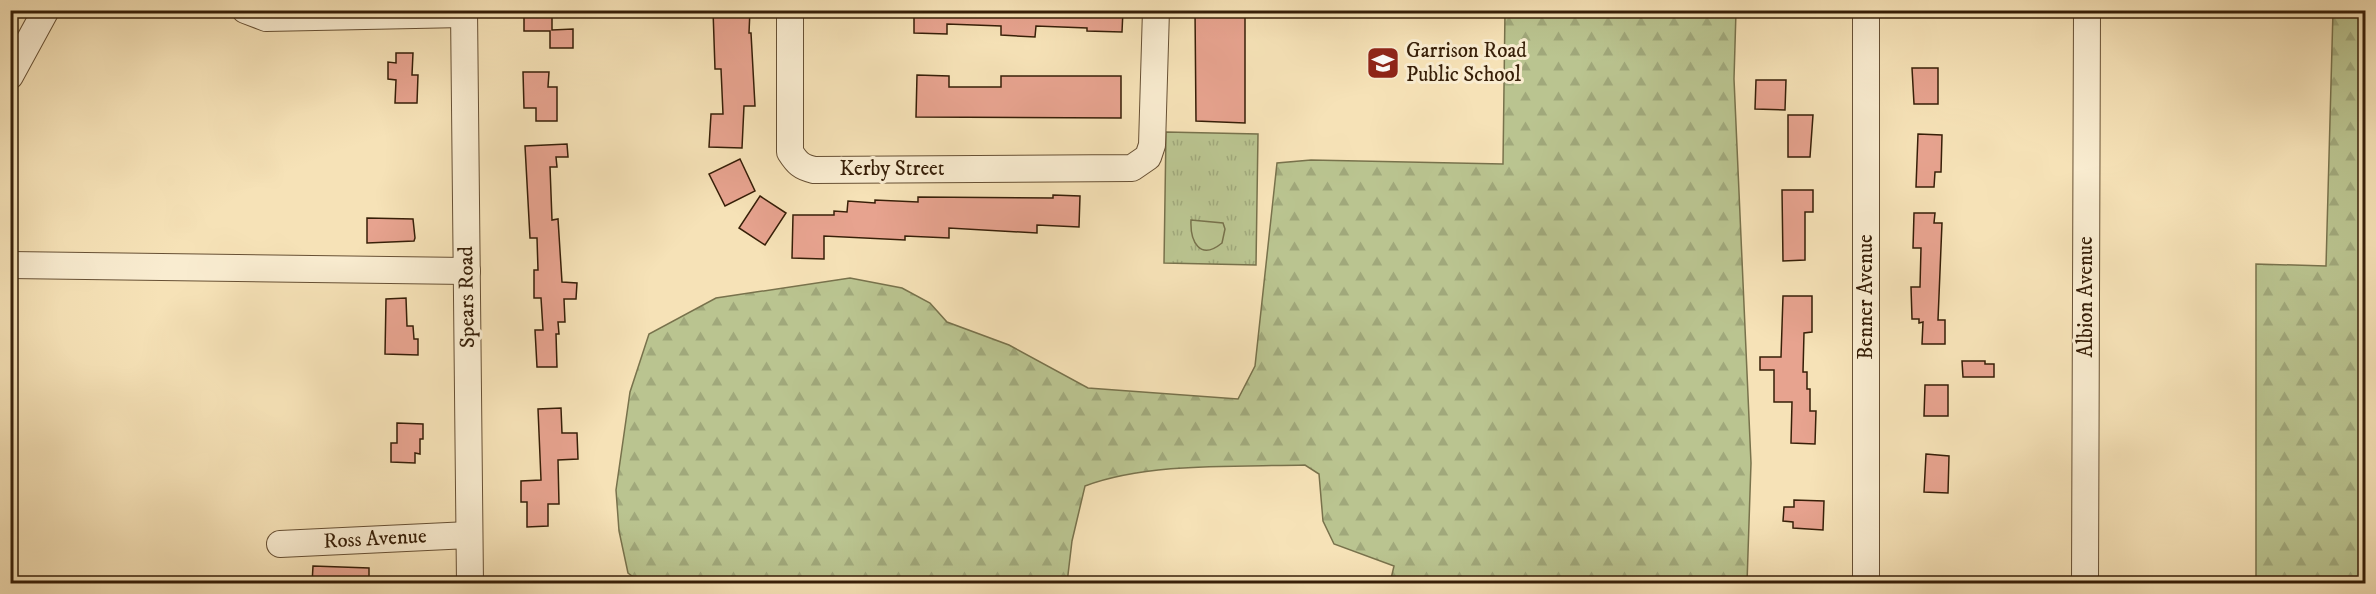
<svg xmlns="http://www.w3.org/2000/svg" width="2376" height="594" viewBox="0 0 2376 594" font-family="'IM FELL DW Pica',serif">
<style>
.forest{fill:url(#forest-firs);stroke:#78724c;stroke-width:1.5}
.park{fill:url(#park-tufts);stroke:#78724c;stroke-width:1.5}
.pitch{fill:#bac490;stroke:#78724c;stroke-width:1.5}
.building{fill:#e7a38f;stroke:#371f08;stroke-width:1.5}
.lines{fill:none;stroke-linecap:round;stroke-linejoin:round}
.minor-casing{stroke:#675034;stroke-width:28}
.minor{stroke:#f9ecd0;stroke-width:26}
.labels{text-anchor:middle;dominant-baseline:central;stroke-width:6;stroke-linejoin:round;paint-order:stroke}
.poi-label{font-size:21px;fill:#371f08;stroke:#f9ecd0;text-anchor:start}
.street-label{font-size:21px;fill:#371f08;stroke:#f9ecd0}
</style>
<defs>
<pattern id="forest-firs" width="22" height="20" patternUnits="userSpaceOnUse" patternTransform="scale(1.5)"><rect width="22" height="20" fill="#bac490"/><path d="M5 1l3.5 6h-7zM16 11l3.5 6h-7z" fill="#a0a87b"/></pattern>
<pattern id="park-tufts" width="24" height="20" patternUnits="userSpaceOnUse" patternTransform="scale(1.5)"><rect width="24" height="20" fill="#bac490"/><path d="M3 7l-1-3M5 7V3M7 7l1-3M15 17l-1-3M17 17v-4M19 17l1-3" fill="none" stroke="#a0a87b"/></pattern>
</defs>
<rect width="100%" height="100%" fill="#f6e2b7"/>
<filter id="stains"><feTurbulence type="fractalNoise" baseFrequency=".00333" numOctaves="4"/><feColorMatrix values="0 0 0 0 .2 0 0 0 0 .09 0 0 0 0 .02 0 0 0 .5 -.17"/></filter>
<radialGradient id="worn" r=".72"><stop offset=".6" stop-color="#630" stop-opacity="0"/><stop offset="1" stop-color="#630" stop-opacity=".3"/></radialGradient>
<g class="forest">
<path d="M1505 11H1736L1734 79 1751 463 1747 583H1390L1394 566 1334 544 1323 521 1319 474 1305 465C1237 467 1149 462 1085 486L1072 541 1067 583 643 584 628 573 619 531 616 490 630 392 649 334 716 298 850 278 902 288 930 303 947 322 1009 345 1088 388 1238 399 1255 366 1277 163 1311 160 1503 164Z"/>
<polygon points="2333,11 2365,11 2365,583 2256,583 2256,264 2326,266"/>
</g>
<polygon class="park" points="1166,132 1258,134 1256,265 1164,263"/>
<path class="pitch" d="M1191 220 1223 223 1225 229 1222 243C1200 261 1190 242 1191 220Z"/>
<g class="building">
<polygon points="524,10 552,10 552,30 573,29 573,48 550,48 550,31 524,31"/>
<polygon points="713,10 750,10 749,33 751,33 755,106 744,106 742,148 709,147 711,114 723,114 721,69 715,69"/>
<polygon points="914,10 1123,10 1122,32 1087,31 1087,28 1036,26 1035,37 1001,35 1001,26 947,24 947,34 914,33"/>
<polygon points="1195,10 1245,10 1245,123 1196,121"/>
<polygon points="396,53 413,53 412,75 418,75 417,103 395,103 396,80 388,79 388,62 396,63"/>
<polygon points="1912,68 1938,68 1938,104 1914,104"/>
<polygon points="523,72 549,72 548,87 557,87 557,121 536,121 536,108 524,108"/>
<polygon points="917,75 949,76 949,87 1001,87 1001,76 1121,76 1121,118 916,117"/>
<polygon points="1756,80 1786,80 1785,110 1755,109"/>
<polygon points="1788,115 1813,115 1810,157 1788,157"/>
<polygon points="1918,134 1942,135 1941,172 1935,172 1934,187 1916,187"/>
<polygon points="567,144 568,157 556,157 557,167 550,167 552,220 558,219 562,282 577,283 576,299 564,299 565,322 558,322 559,334 556,334 557,367 537,367 535,330 543,330 541,298 534,298 534,270 538,270 537,238 530,238 525,146"/>
<polygon points="740,159 755,191 725,206 709,174"/>
<polygon points="1782,190 1813,190 1813,212 1805,212 1805,260 1783,261"/>
<polygon points="1053,195 1080,196 1079,227 1037,225 1037,233 949,228 949,238 905,236 905,240 824,236 824,259 792,258 793,215 834,215 834,211 847,212 848,201 875,203 875,200 918,202 918,197 1053,198"/>
<polygon points="760,196 786,213 765,245 739,228"/>
<polygon points="1914,213 1935,213 1934,223 1942,223 1938,320 1945,320 1945,344 1922,344 1923,322 1919,323 1919,319 1912,319 1911,287 1920,287 1921,248 1913,248"/>
<polygon points="367,218 413,219 415,238 414,241 367,243"/>
<polygon points="1783,296 1812,296 1812,332 1804,333 1803,372 1807,372 1807,389 1810,389 1810,411 1816,411 1815,444 1791,443 1792,402 1774,402 1774,370 1760,370 1760,357 1781,357"/>
<polygon points="406,298 407,326 413,326 414,339 418,339 418,355 385,354 386,299"/>
<polygon points="1962,361 1985,361 1985,364 1994,364 1994,377 1963,377"/>
<polygon points="1925,385 1948,385 1948,416 1924,416"/>
<polygon points="561,408 562,433 577,433 578,459 558,460 559,504 548,504 548,526 527,527 527,502 521,502 521,481 541,480 538,409"/>
<polygon points="397,423 423,424 423,439 420,439 420,454 415,453 415,463 391,462 391,443 397,443"/>
<polygon points="1926,454 1949,456 1948,493 1924,492"/>
<polygon points="1794,500 1824,501 1823,530 1793,528 1793,522 1783,521 1784,507 1794,507"/>
<polygon points="313,566 369,568 369,584 312,584"/>
</g>
<g class="lines">
<g class="minor-casing">
<g id="minor">
<polyline points="245,10 266,18 464,14"/>
<polyline points="464,10 470,584"/>
<path d="M790 10V152C797 163 801 167 814 170L1132 168 1148 157 1152 145 1156 10"/>
<polyline points="10,76 46,10"/>
<polyline points="10,265 467,271"/>
<polyline points="280,544 469,535"/>
<polyline points="1866,584 1866,10"/>
<polyline points="2085,584 2087,10"/>
</g>
</g>
<use href="#minor" class="minor"/>
</g>
<defs>
<g id="school-square" transform="scale(1.725)"><rect x="-9" y="-9" width="18" height="18" rx="4" fill="#8f2418" stroke="#f9ecd0"/><path d="M0-5L7-2L0 1L-7-2ZM-4 1L0 2.5L4 1V4Q0 6-4 4Z" fill="#fff"/></g>
</defs>
<g fill-rule="evenodd">
<use href="#school-square" x="1383" y="63"/>
</g>
<g class="labels">
<g class="poi-label">
<text x="1406" y="51">Garrison Road<tspan x="1406" dy="24">Public School</tspan></text>
</g>
<g class="street-label">
<text x="892" y="169">Kerby Street</text>
<text transform="translate(467 297) rotate(-91)">Spears Road</text>
<text transform="translate(1866 297) rotate(-90)">Benner Avenue</text>
<text transform="translate(2086 297) rotate(-90)">Albion Avenue</text>
<text transform="translate(375 539) rotate(-3)">Ross Avenue</text>
</g>
</g>
<rect width="2376" height="594" fill="none" stroke="#f6e2b7" stroke-width="36"/>
<rect x="12" y="12" width="2352" height="570" fill="none" stroke="#371f08" stroke-width="3"/>
<rect x="18" y="18" width="2340" height="558" fill="none" stroke="#371f08" stroke-width="1.5"/>
<rect width="100%" height="100%" filter="url(#stains)"/>
<rect width="100%" height="100%" fill="url(#worn)"/>
</svg>
